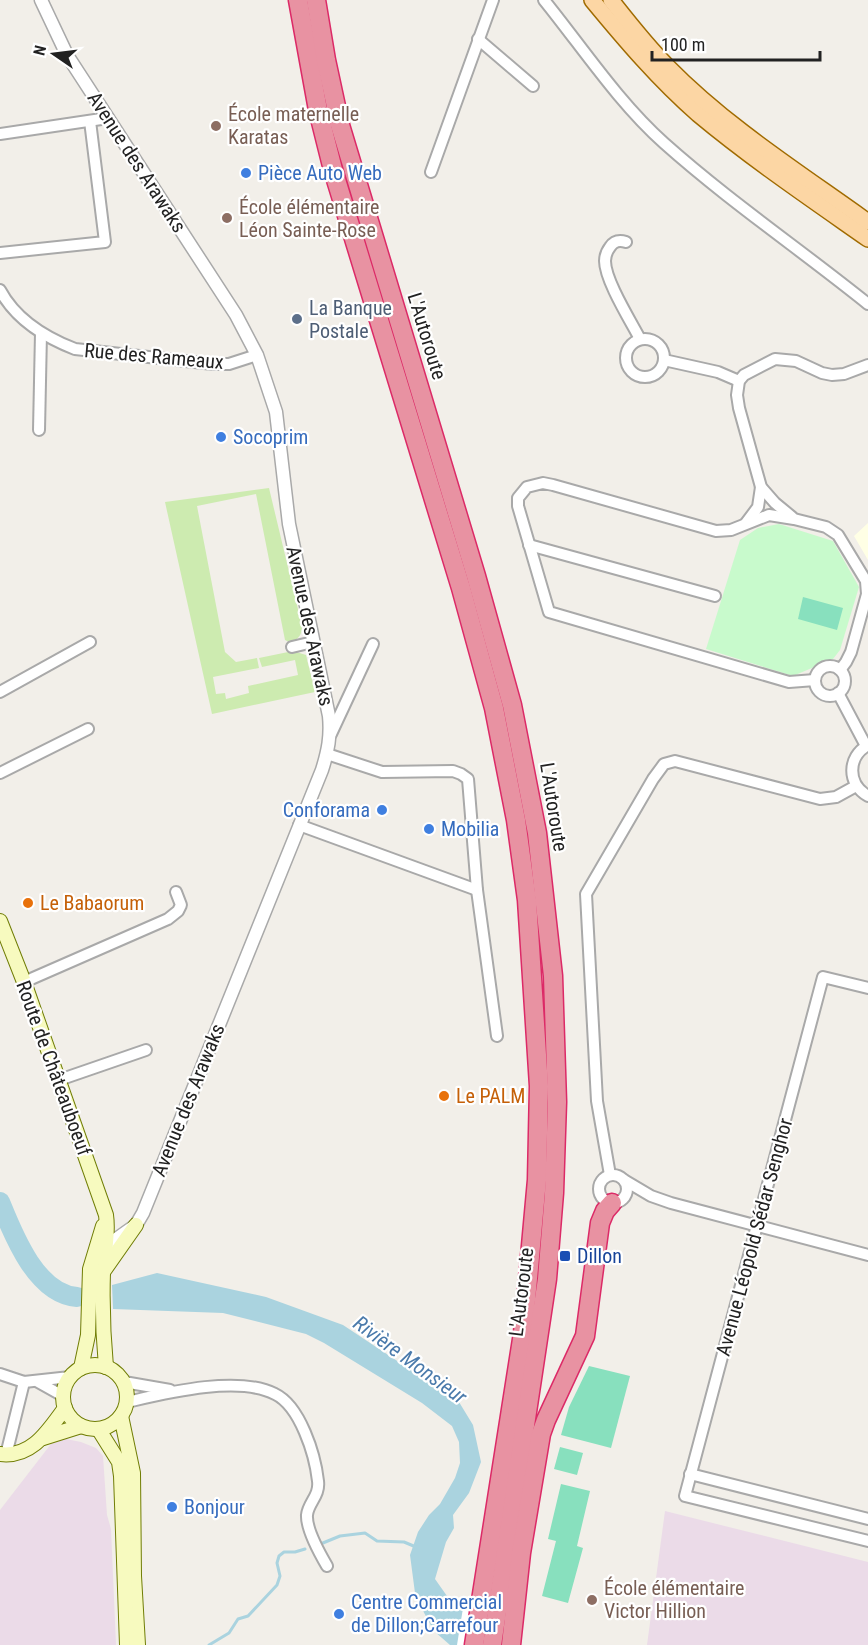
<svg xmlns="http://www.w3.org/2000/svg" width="868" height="1645" viewBox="0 0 868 1645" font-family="'Roboto Condensed',sans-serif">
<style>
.industrial{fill:#ebdbe8}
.education{fill:#ffffe5}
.grass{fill:#cdebb0}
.park{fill:#c8facc}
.pitch{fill:#88e0be}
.water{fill:#aad3df}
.pier{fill:#fff}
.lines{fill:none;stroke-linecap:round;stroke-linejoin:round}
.stream{stroke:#aad3df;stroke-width:3}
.river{stroke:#aad3df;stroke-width:20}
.minor-casing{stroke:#a9a9a9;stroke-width:14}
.tertiary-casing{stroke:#a9a9a9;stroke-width:15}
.secondary-casing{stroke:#707d05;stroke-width:16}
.primary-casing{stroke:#a06b00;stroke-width:18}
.motorway-casing{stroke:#dc2a67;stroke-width:21}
.minor{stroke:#fff;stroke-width:10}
.tertiary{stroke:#fff;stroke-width:12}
.secondary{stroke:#f7fabf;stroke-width:14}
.primary{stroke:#fcd6a4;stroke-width:15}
.motorway{stroke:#e892a2;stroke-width:18}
.education-dot{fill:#8d6e63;stroke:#fff;stroke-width:2}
.shop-dot{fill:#3f7fe0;stroke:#fff;stroke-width:2}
.service-dot{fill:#5c6f8a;stroke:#fff;stroke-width:2}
.food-dot{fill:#e8710a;stroke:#fff;stroke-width:2}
.transit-dot{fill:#1a4fb4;stroke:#fff;stroke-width:2}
.labels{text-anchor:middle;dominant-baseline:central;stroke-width:4.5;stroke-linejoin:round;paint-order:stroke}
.education-label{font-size:20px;fill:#785e54;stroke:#fff;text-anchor:start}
.street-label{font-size:20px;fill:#222;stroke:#fff}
.shop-label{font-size:20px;fill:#366cbe;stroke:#fff;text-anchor:start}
.service-label{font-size:20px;fill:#4e5e75;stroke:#fff;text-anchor:start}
.food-label{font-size:20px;fill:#c56008;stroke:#fff;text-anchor:start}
.transit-label{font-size:20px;fill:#164399;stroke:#fff;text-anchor:start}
.water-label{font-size:21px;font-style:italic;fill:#4a7aab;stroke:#fff}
</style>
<rect width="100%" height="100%" fill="#f2efe9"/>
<g class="industrial">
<polygon points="66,1439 81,1442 96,1448 103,1456 107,1515 111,1529 116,1645 0,1645 0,1510 51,1444"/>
<polygon points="665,1511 868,1562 868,1645 647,1645"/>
</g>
<polygon class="education" points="868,523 868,560 854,536"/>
<path class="grass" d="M269 488 302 626C302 635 299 638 291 643L285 640 256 494 197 506 225 652 236 662 257 658 259 668 213 677 216 694 225 693 226 699 249 693 248 686 298 675 295 660 262 667 259 658 293 651 306 655 315 692 212 714 165 502Z"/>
<polygon class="park" points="779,524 833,541 859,587 840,650 833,659 793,676 706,649 740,540 758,528"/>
<g class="pitch">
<polygon points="803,597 843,608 837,630 798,619"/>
<polygon points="589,1366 630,1376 611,1448 561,1435 569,1407"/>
<polygon points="560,1447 583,1453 577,1475 554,1469"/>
<polygon points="561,1484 590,1491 577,1546 583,1548 568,1603 542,1596 556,1541 548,1539"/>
</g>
<polygon class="water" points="157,1273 266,1297 343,1325 459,1402 473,1425 481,1462 469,1493 453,1515 454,1528 446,1542 435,1579 447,1596 478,1614 502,1635 518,1645 450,1645 434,1631 422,1609 415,1593 410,1555 418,1532 429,1515 440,1504 455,1478 460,1463 459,1442 452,1426 422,1403 324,1343 306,1334 223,1313 113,1309 112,1285"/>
<polygon class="pier" points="464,1602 501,1633 499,1645 457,1645"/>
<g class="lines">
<g class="stream">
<polyline points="318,1545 340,1536 365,1533 377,1541 404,1542 416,1547"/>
<polyline points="209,1645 229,1633 238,1619 248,1616 277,1585 280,1576 277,1563 279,1556 284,1552 295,1552 305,1549"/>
</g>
<path class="river" d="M0 1202C13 1234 36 1294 77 1297"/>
<g class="minor-casing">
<g id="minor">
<path d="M544 0C582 47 619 103 664 143 729 201 801 250 868 304"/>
<polyline points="478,39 533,86"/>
<polyline points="0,134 108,118"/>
<polyline points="431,172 493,0"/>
<path d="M626 242C619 240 614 241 610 247 607 251 605 256 605 261 605 280 630 320 640 339"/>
<polyline points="0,253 105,242 90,121"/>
<path d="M0 290C16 320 44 337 75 349L213 364H229L257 355"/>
<circle cx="645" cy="358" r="19"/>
<polyline points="664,360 718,372 739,381"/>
<polyline points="39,430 41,333"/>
<polyline points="792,517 775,503 761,487 739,408 737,395 739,381 744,375 775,359 796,361 822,373 832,375 844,374 868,365"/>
<polyline points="746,523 758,507 761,487"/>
<polyline points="529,545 715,596"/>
<polyline points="292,647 313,642"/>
<circle cx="830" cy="681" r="15"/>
<polyline points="815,680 789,682 549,612 518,506 518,498 527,487 543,483 553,485 716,531 731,530 769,515 794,519 826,527 838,535 866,581 867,594 851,652 846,662 840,670"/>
<polyline points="0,692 90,642"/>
<polyline points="838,693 866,746"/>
<polyline points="331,734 373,644"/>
<path d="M868 745C847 757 847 784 868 796"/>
<polyline points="327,754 382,772 453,771 461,774 468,779 477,890 497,1036"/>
<polyline points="0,773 88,729"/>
<polyline points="299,825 477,890"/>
<polyline points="24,982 168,919 178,911 181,905 176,892"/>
<polyline points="868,988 823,977 685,1496 868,1541"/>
<polyline points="59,1080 146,1050"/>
<polyline points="610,1175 597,1101 586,894 653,779 664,764 675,761 820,799 836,797 856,786"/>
<circle cx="613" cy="1189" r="14"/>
<polyline points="624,1180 651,1196 671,1203 868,1255"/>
<polyline points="0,1374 24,1382 70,1377"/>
<polyline points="38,1382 63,1396"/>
<polyline points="124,1382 170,1390"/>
<path d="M127 1402C166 1393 238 1375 275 1394 300 1406 315 1454 318 1481 320 1496 308 1503 307 1515 306 1529 320 1554 327 1566"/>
<polyline points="6,1455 24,1382"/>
<polyline points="690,1474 868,1519"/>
</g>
</g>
<g class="tertiary-casing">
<path id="tertiary" d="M41 0 67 55 236 315 257 355 276 412 289 524 329 716C331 736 328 751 322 770L143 1213 136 1225 101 1250"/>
</g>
<g class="secondary-casing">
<g id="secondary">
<path d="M0 921 24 982 106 1215C109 1235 104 1252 103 1272 102 1304 103 1335 106 1367"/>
<polyline points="103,1272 136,1225"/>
<circle cx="95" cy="1397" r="32"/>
<polyline points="81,1368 88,1335 90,1269 103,1226"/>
<polyline points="121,1416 133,1473 134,1576 138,1645"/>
<polyline points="99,1430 119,1462 121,1476 127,1645"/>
<polyline points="43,1438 81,1426"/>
<path d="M0 1454C32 1458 48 1431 65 1408"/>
</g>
</g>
<g class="primary-casing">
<g id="primary">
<path d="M592 0C625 40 659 80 698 114 752 159 811 199 868 239"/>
<path d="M611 0C629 23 647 46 668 67 727 127 800 173 868 222"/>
</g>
</g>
<g class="motorway-casing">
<g id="motorway">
<polyline points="298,0 318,110 333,170 461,588 494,708 516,820 527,900 539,1086 537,1180 523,1333 474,1645"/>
<polyline points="316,0 326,60 340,125 476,576 512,705 537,833 553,976 557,1102 554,1193 547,1279 492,1645"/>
<polyline points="511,1645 521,1553 541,1434 546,1420 585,1336 600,1223 605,1211 612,1203"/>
</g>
</g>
<use href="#minor" class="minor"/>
<use href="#tertiary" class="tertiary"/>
<use href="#secondary" class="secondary"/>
<use href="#primary" class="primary"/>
<use href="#motorway" class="motorway"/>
</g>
<g class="education-dot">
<circle cx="216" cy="126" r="6"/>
<circle cx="227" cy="218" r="6"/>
<circle cx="592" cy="1600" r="6"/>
</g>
<g class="shop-dot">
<circle cx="246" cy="173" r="6"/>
<circle cx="221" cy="437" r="6"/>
<circle cx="382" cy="810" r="6"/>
<circle cx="429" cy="829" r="6"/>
<circle cx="172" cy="1507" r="6"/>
<circle cx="339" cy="1614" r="6"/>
</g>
<circle class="service-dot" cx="297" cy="319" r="6"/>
<g class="food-dot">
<circle cx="28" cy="903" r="6"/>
<circle cx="444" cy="1096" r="6"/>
</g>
<rect class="transit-dot" x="559" y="1250" width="12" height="12" rx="3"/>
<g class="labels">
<g class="education-label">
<text x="228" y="114">École maternelle<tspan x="228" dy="23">Karatas</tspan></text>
<text x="239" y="207">École élémentaire<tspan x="239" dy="23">Léon Sainte-Rose</tspan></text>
<text x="604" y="1588">École élémentaire<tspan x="604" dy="23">Victor Hillion</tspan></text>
</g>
<g class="street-label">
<text transform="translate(137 162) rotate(57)">Avenue des Arawaks</text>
<text transform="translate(427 336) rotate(73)">L'Autoroute</text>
<text transform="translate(154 356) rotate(5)">Rue des Rameaux</text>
<text transform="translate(310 626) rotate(78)">Avenue des Arawaks</text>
<text transform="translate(554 807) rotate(81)">L'Autoroute</text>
<text transform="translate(54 1068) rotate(70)">Route de Châteauboeuf</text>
<text transform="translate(188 1100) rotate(-68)">Avenue des Arawaks</text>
<text transform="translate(754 1237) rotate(-75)">Avenue Léopold Sédar Senghor</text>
<text transform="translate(521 1292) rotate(-83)">L'Autoroute</text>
</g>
<g class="shop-label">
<text x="258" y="173">Pièce Auto Web</text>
<text x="233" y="437">Socoprim</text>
<text x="370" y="810" text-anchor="end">Conforama</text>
<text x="441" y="829">Mobilia</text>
<text x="184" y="1507">Bonjour</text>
<text x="351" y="1602">Centre Commercial<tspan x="351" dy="23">de Dillon;Carrefour</tspan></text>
</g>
<g class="service-label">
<text x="309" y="308">La Banque<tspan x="309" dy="23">Postale</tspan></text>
</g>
<g class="food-label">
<text x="40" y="903">Le Babaorum</text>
<text x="456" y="1096">Le PALM</text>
</g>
<g class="transit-label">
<text x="577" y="1256">Dillon</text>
</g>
<g class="water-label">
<text transform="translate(410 1360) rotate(36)">Rivière Monsieur</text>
</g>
</g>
<g transform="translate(54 54) rotate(284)" stroke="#ffffff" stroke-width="4.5" paint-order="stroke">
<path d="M0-4.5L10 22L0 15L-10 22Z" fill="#222222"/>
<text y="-9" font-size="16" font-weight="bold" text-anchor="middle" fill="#222222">N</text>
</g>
<path d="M652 51v9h168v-9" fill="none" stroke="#222222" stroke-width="3"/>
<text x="661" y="51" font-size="18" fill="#222222" stroke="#ffffff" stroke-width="4.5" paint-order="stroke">100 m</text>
</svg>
